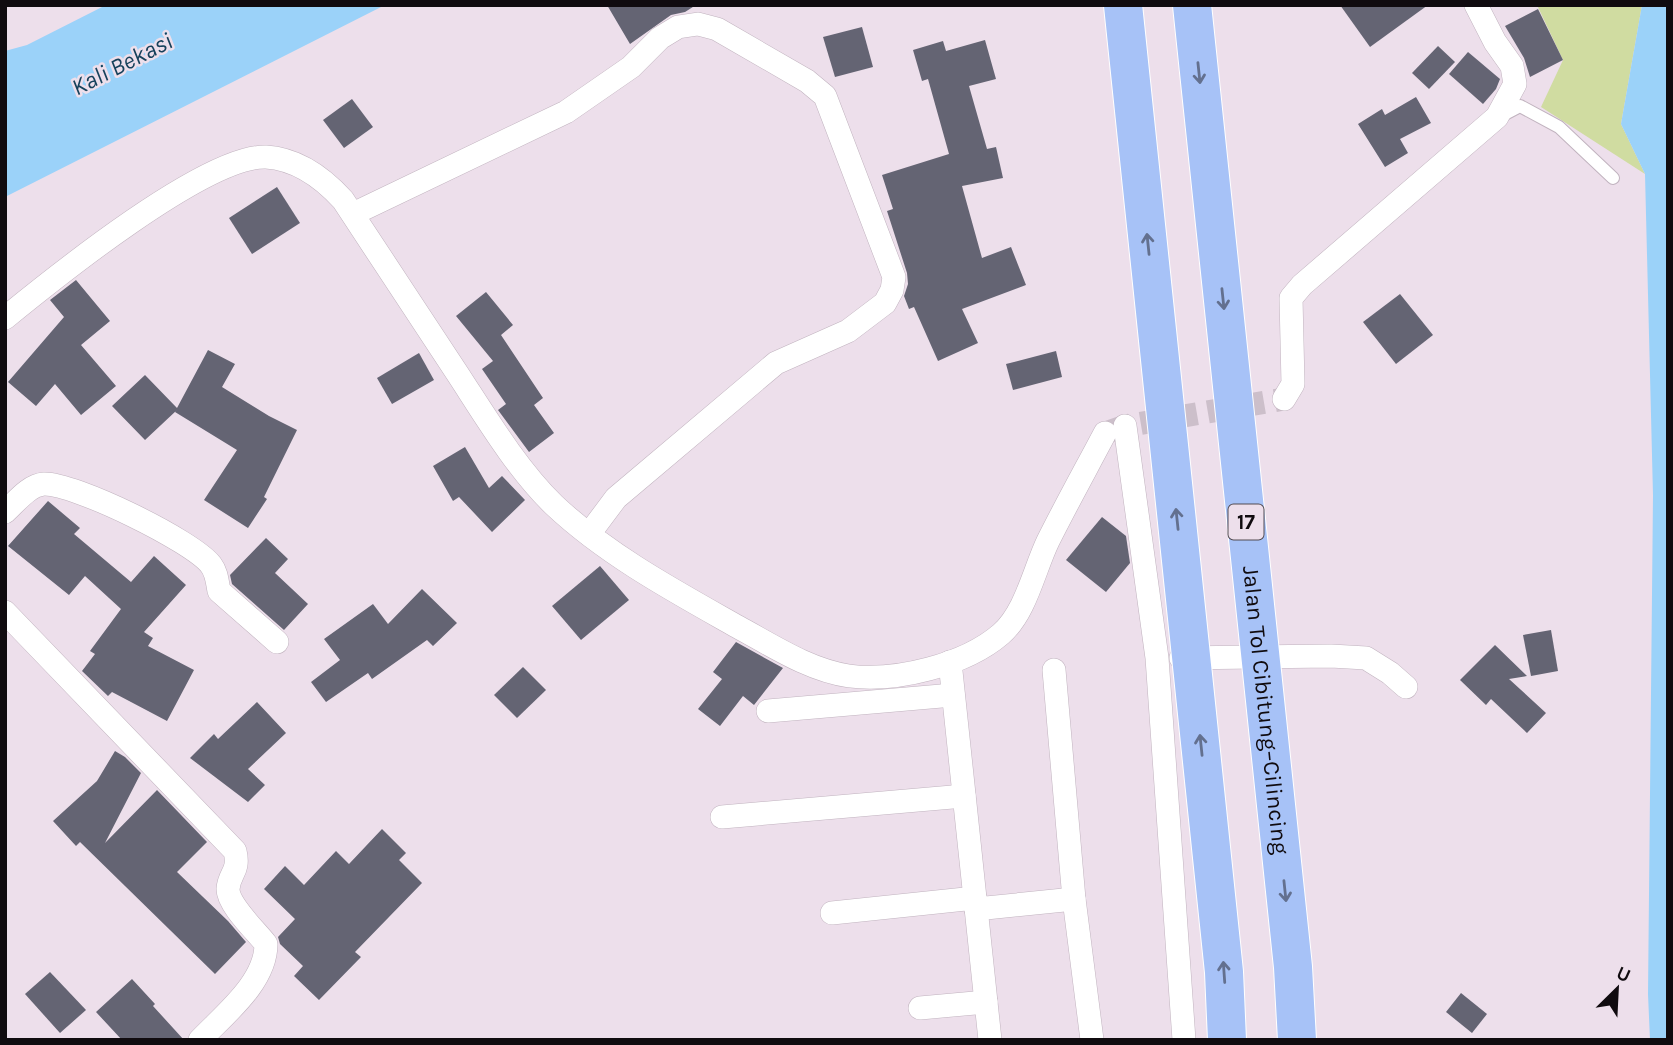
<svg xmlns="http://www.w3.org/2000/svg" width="1673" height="1045" viewBox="0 0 1673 1045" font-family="Karla,sans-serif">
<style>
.green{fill:#d0dca1}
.water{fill:#9bd2f9}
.building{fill:#646473}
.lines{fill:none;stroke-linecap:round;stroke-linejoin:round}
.street-tunnel{stroke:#ccbfca;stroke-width:23;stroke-dasharray:23 11;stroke-linecap:butt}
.lane-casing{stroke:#c1b3bf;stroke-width:14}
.street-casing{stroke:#c1b3bf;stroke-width:24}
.lane{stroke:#fff;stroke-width:12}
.street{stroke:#fff;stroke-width:23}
.highway-bridge-casing{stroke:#fff;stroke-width:40;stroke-linecap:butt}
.highway-bridge{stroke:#a7c2f7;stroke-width:38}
.oneway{stroke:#63708f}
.labels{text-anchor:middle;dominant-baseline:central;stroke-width:5;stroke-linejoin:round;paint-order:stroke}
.shield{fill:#eddfeb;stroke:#524b51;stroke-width:2}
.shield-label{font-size:21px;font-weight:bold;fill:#100b0f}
.street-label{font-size:23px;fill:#100b0f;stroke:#eddfeb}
.water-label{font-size:24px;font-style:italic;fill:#16415b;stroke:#eddfeb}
</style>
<rect width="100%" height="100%" fill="#eddfeb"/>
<polygon class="green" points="1537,5 1642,5 1621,124 1645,174 1541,107 1563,60"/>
<g class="water">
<polygon points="106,5 385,5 5,197 5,51 27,45"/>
<polygon points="1642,5 1668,5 1668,1040 1650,1040 1648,994 1653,495 1645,174 1621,124"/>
</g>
<g class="building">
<polygon points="607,5 696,5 685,12 671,15 630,44"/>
<polygon points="1340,5 1428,5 1370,47"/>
<polygon points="1538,9 1563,60 1530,77 1524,58 1505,26"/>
<polygon points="862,27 873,67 835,77 823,37"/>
<polygon points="985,40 996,79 969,86 987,149 996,147 1003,178 962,186 982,258 1011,247 1026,285 962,309 978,343 938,361 914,307 909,309 904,296 908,284 907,273 887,211 893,209 882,175 949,154 928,79 922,81 913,50 943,41 946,51"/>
<polygon points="1438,46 1455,62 1429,89 1412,73"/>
<polygon points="1468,52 1500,79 1496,89 1483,104 1449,74"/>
<polygon points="1416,97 1431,123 1400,139 1408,153 1385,167 1358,124 1382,109 1385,115"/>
<polygon points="352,99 373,127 344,148 323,120"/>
<polygon points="277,187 300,223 252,254 229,218"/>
<polygon points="76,280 110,321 81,345 116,386 81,415 55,384 36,406 8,382 64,317 50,300"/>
<polygon points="486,292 513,325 501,335 543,398 534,405 554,433 529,452 498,410 506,404 482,369 493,361 456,316"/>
<polygon points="1400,294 1433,335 1396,364 1363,322"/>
<polygon points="208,350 235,364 222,387 269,416 297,430 264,497 267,499 248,528 204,500 237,450 175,412 177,410 145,440 112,406 145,375 177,408"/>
<polygon points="1056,351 1062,377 1013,390 1006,364"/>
<polygon points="419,353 434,380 392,404 377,378"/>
<polygon points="465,447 489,488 502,476 525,500 492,532 459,497 453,501 433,466"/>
<polygon points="48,501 80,528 74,534 131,582 154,556 186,585 144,632 153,638 148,646 194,670 167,721 112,692 108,696 82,671 95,654 90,651 121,609 85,576 69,595 8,546"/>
<polygon points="1102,517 1126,536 1130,563 1106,592 1066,560"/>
<polygon points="266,538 288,559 275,573 308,604 284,630 232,584 230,575"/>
<polygon points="600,566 629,600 581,640 552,606"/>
<polygon points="422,589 457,623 433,646 427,640 372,679 368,673 326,702 311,682 340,660 324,639 373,604 388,624"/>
<polygon points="1551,630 1558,671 1531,676 1523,635"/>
<polygon points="736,642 783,668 754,705 743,696 720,726 698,709 722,679 713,672"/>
<polygon points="1495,645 1527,676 1509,679 1546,713 1527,733 1491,699 1486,705 1460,680"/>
<polygon points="523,667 546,690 517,718 494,695"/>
<polygon points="257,702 286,733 248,769 265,785 248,802 190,758 214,734 218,739"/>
<polygon points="115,751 125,757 141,773 105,843 157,790 207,842 177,872 228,921 246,942 215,974 80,842 76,846 53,821 97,781"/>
<polygon points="382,829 406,853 399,860 422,883 355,952 361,957 319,1000 294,976 303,966 280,944 278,937 295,919 264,889 285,866 304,885 336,851 349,864"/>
<polygon points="50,972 86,1010 60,1033 25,994"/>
<polygon points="132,979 155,1004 153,1006 184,1040 122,1040 96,1012"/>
<polygon points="1461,993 1487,1014 1472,1033 1446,1012"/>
</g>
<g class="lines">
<polyline class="street-tunnel" points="1108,432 1125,426 1284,399"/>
<g class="lane-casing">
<polyline id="lane" points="1501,116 1520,106 1559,127 1613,178"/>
</g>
<g class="street-casing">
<g id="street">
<polyline points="353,214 566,112 631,67 660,38 678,27 698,24 717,29 807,81 825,96 894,277 892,290 885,303 848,331 776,363 616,498 589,534"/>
<path d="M5 318C54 278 206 155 266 157 298 159 323 178 343 200 382 259 420 317 459 376 487 419 517 469 554 505 607 555 676 592 738 627 773 646 809 670 849 676 896 682 965 665 1001 634 1026 612 1034 570 1048 541 1066 505 1086 469 1105 433"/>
<polyline points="1284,399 1293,384 1291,298 1302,285 1497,117 1515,84 1512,66 1495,42 1476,5"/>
<polyline points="1125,426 1157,658 1184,1040"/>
<path d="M5 512C16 502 29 485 44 484 74 483 193 541 211 565 217 573 217 581 219 591L277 642"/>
<path d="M5 612 235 851C240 872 229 873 228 889 228 905 256 931 266 944 266 982 225 1014 200 1040"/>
<polyline points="1181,658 1331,656 1366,658 1390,673 1406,687"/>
<polyline points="950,662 990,1040"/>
<polyline points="768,711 953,695"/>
<polyline points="722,817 964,796"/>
<polyline points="1074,899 1092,1040"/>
<polyline points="976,909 1074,899 1054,670"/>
<polyline points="832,913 975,898"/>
<polyline points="920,1008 986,1002"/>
</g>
</g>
<use href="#lane" class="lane"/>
<use href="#street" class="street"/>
<g class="highway-bridge-casing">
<g id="highway-bridge">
<polyline points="1123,5 1224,972 1227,1040"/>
<path id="s1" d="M1192 5 1293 967 1297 1040"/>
</g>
</g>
<use href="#highway-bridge" class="highway-bridge"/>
</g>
<defs><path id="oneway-shaft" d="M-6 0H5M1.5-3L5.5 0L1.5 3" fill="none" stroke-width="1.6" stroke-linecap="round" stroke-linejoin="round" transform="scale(1.75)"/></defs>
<g class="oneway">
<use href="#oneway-shaft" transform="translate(1199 73) rotate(84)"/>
<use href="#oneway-shaft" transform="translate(1148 244) rotate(-96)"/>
<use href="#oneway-shaft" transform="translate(1223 299) rotate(84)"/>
<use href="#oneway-shaft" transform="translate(1177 519) rotate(-96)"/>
<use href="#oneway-shaft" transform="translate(1201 745) rotate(-96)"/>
<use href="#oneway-shaft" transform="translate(1285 891) rotate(84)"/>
<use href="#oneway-shaft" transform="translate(1224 972) rotate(-94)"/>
</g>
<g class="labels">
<rect class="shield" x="1228.5" y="504.5" width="35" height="35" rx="5"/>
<g class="shield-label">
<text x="1246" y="522">17</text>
</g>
<g class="street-label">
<text stroke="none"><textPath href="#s1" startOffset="709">Jalan Tol Cibitung–Cilincing</textPath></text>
</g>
<g class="water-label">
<text transform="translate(122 64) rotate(-27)">Kali Bekasi</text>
</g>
</g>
<rect width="1673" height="1045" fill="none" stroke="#100b0f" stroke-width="14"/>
<g transform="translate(1617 989) rotate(24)" stroke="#eddfeb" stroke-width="5" paint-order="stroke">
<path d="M0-5L12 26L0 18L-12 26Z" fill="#100b0f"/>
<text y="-10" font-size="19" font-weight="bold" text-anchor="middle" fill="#100b0f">U</text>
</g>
</svg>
